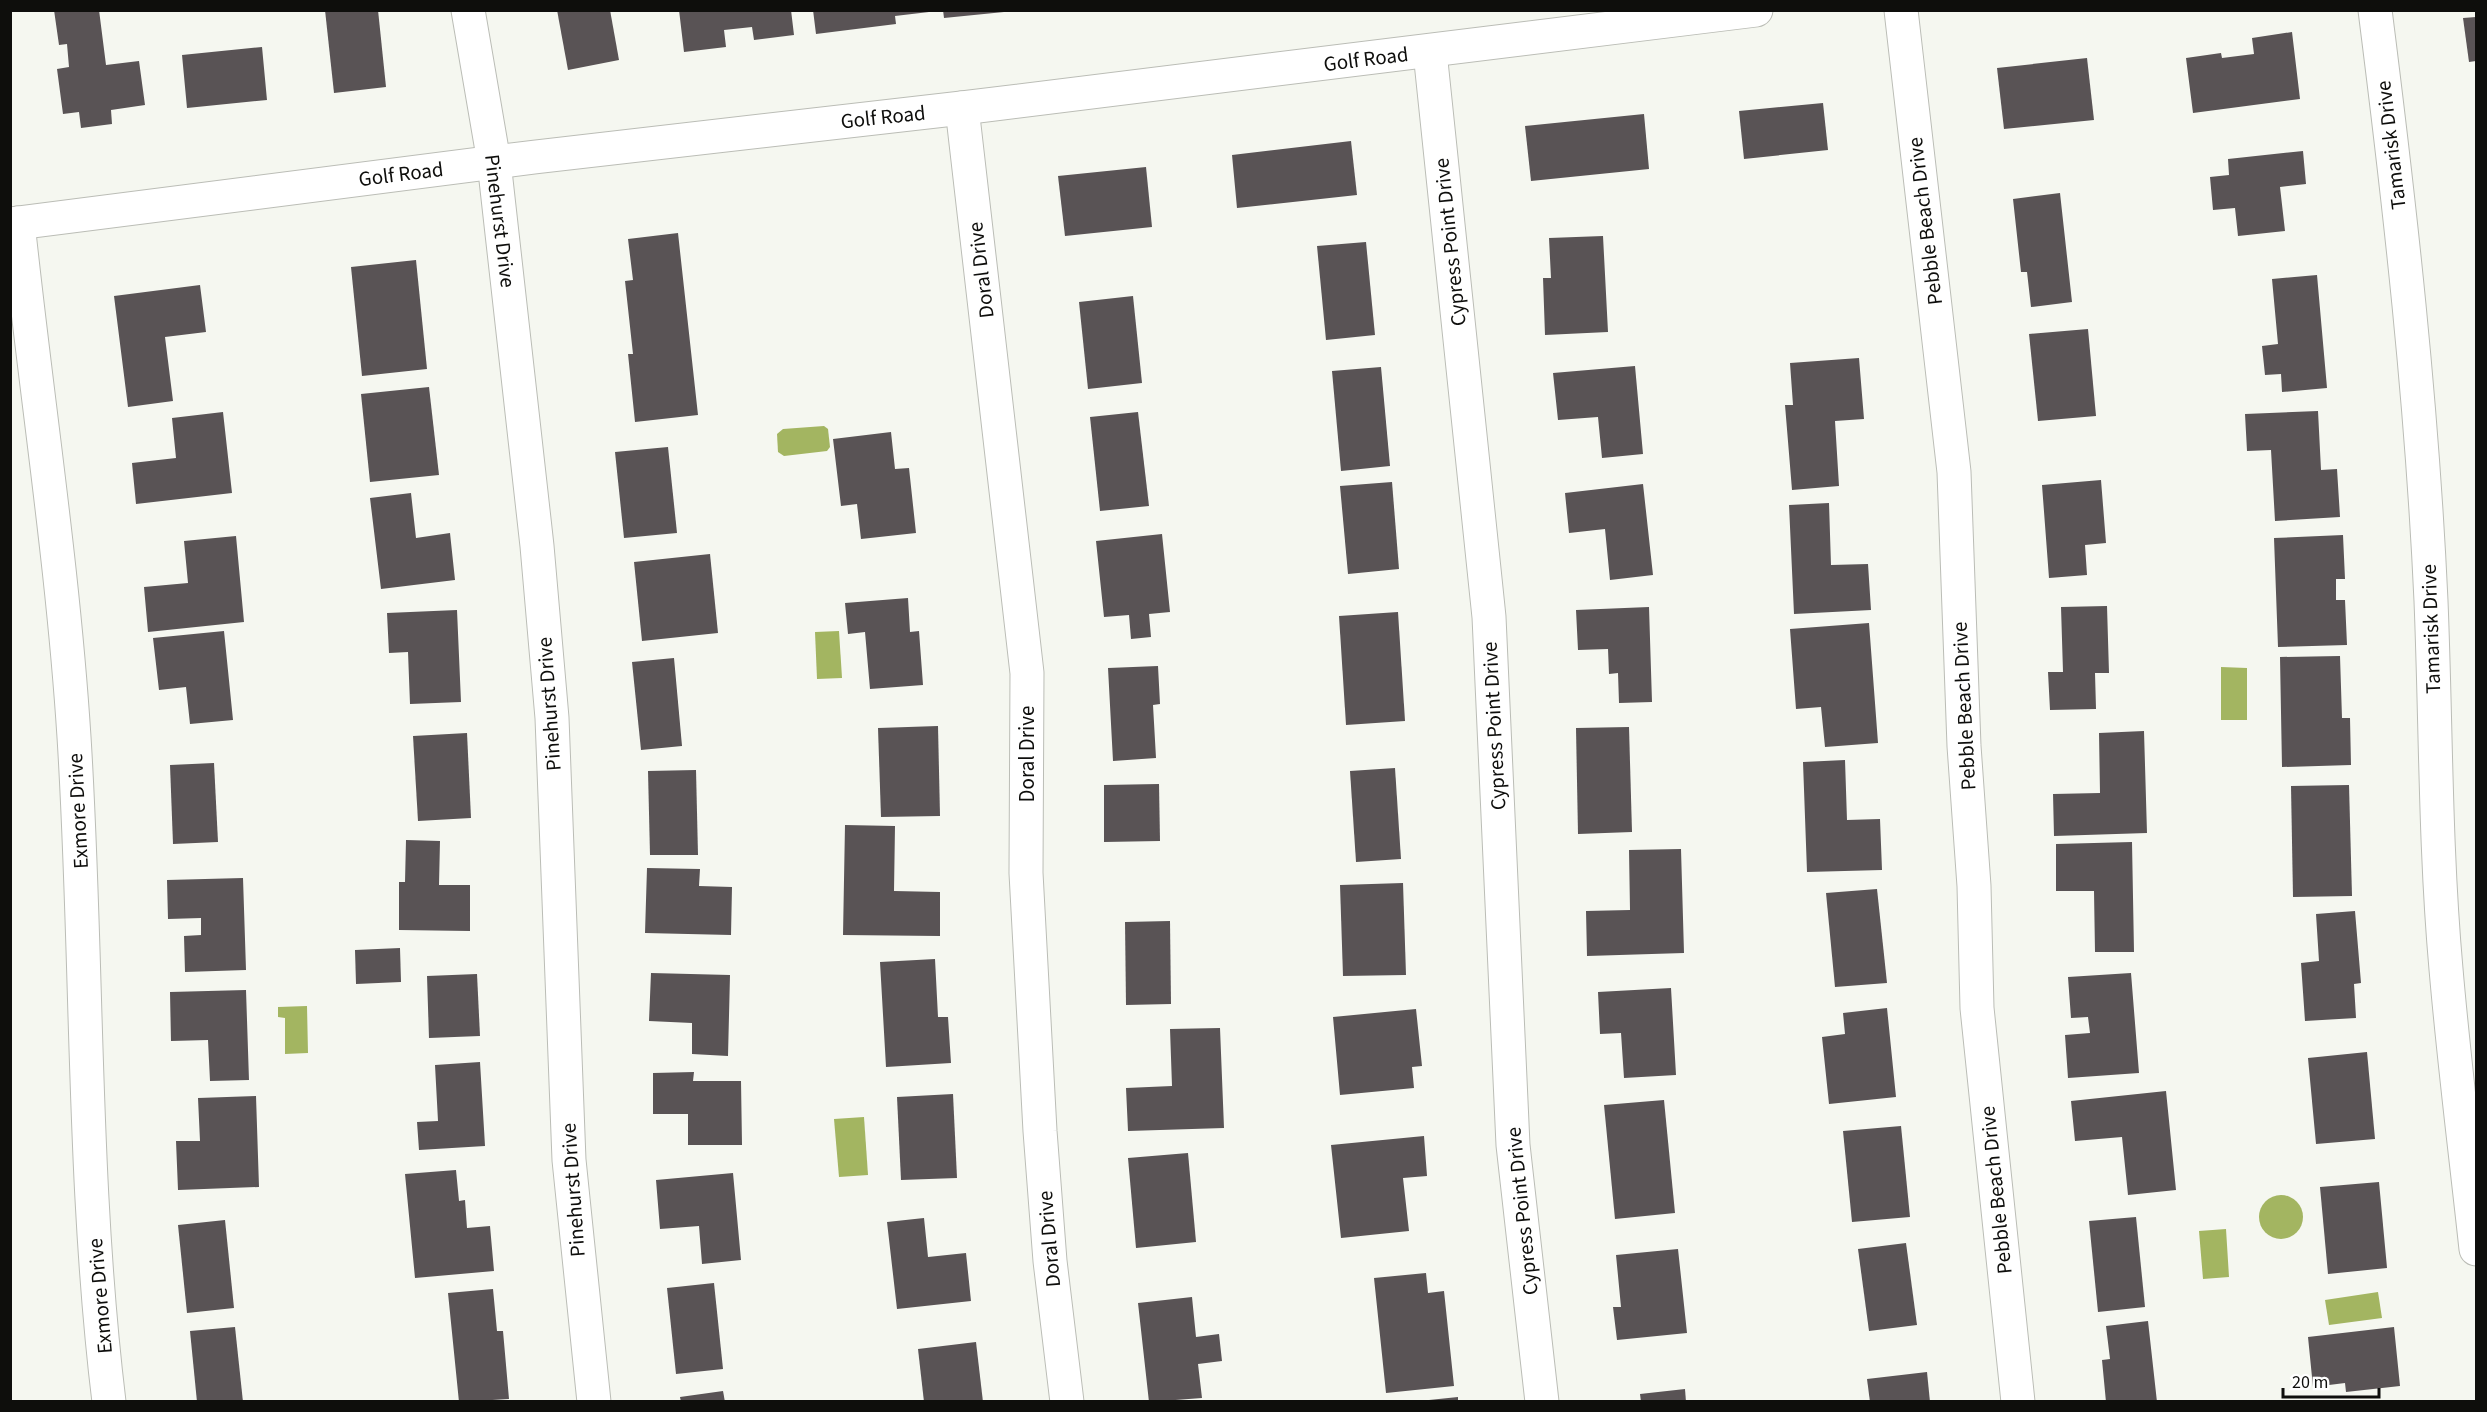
<svg xmlns="http://www.w3.org/2000/svg" width="2487" height="1412" viewBox="0 0 2487 1412" font-family="'Source Sans 3',sans-serif">
<style>
.water{fill:#a3b561}
.building{fill:#595355}
.lines{fill:none;stroke-linecap:round;stroke-linejoin:round}
.minor-casing{stroke:#bbbdb6;stroke-width:35}
.minor{stroke:#fff;stroke-width:33}
.labels{text-anchor:middle;dominant-baseline:central;stroke-width:6;stroke-linejoin:round;paint-order:stroke}
.street-label{font-size:21px;fill:#0e0e0c;stroke:#fff}
</style>
<rect width="100%" height="100%" fill="#f5f7f0"/>
<g class="water">
<polygon points="824,426 828,429 830,447 827,451 784,456 778,452 777,434 783,429"/>
<polygon points="839,631 842,678 817,679 815,632"/>
<polygon points="2221,667 2247,668 2247,720 2221,720"/>
<polygon points="307,1006 308,1053 285,1054 285,1018 278,1017 278,1007"/>
<polygon points="864,1117 868,1175 839,1177 834,1119"/>
<circle cx="2281" cy="1217" r="22"/>
<polygon points="2226,1229 2229,1277 2203,1279 2199,1231"/>
<polygon points="2378,1292 2382,1318 2329,1325 2325,1300"/>
</g>
<g class="building">
<polygon points="54,10 99,10 106,65 139,61 145,105 111,110 112,124 81,128 79,112 63,114 57,69 69,67 67,44 59,45"/>
<polygon points="325,10 378,10 386,87 334,93"/>
<polygon points="557,10 610,10 619,60 568,70"/>
<polygon points="679,10 791,10 794,35 754,40 752,27 724,30 726,47 684,52"/>
<polygon points="813,10 929,10 929,12 895,16 896,24 816,34"/>
<polygon points="943,10 1004,10 1004,12 944,18"/>
<polygon points="2476,17 2476,61 2469,62 2463,18"/>
<polygon points="2292,32 2300,99 2193,113 2186,58 2221,53 2222,58 2254,54 2252,38"/>
<polygon points="262,47 267,100 187,108 182,55"/>
<polygon points="2087,58 2094,120 2004,129 1997,68"/>
<polygon points="1823,103 1828,150 1744,159 1739,111"/>
<polygon points="1644,114 1649,169 1531,181 1525,126"/>
<polygon points="1351,141 1357,195 1237,208 1232,155"/>
<polygon points="2303,151 2306,184 2280,187 2285,231 2238,236 2235,208 2213,210 2210,177 2229,175 2228,159"/>
<polygon points="1146,167 1152,227 1065,236 1058,176"/>
<polygon points="2060,193 2072,302 2031,307 2027,272 2021,272 2013,199"/>
<polygon points="678,233 698,415 635,422 628,354 633,354 625,281 633,280 628,239"/>
<polygon points="1603,236 1608,332 1545,335 1543,278 1551,278 1549,238"/>
<polygon points="1366,242 1375,335 1326,340 1317,246"/>
<polygon points="416,260 427,369 362,376 351,267"/>
<polygon points="2317,275 2327,388 2282,392 2281,374 2265,375 2262,346 2278,344 2272,279"/>
<polygon points="200,285 206,332 165,337 173,401 128,407 114,296"/>
<polygon points="1133,296 1142,383 1088,389 1079,302"/>
<polygon points="2088,329 2096,416 2038,421 2029,334"/>
<polygon points="1859,358 1864,419 1835,421 1839,486 1792,490 1785,405 1793,405 1790,363"/>
<polygon points="1635,366 1643,454 1602,458 1598,417 1558,420 1553,373"/>
<polygon points="1381,367 1390,466 1341,471 1332,371"/>
<polygon points="429,387 439,475 370,482 361,394"/>
<polygon points="2318,411 2321,470 2337,469 2340,517 2275,521 2271,450 2247,451 2245,414"/>
<polygon points="223,412 232,493 136,504 132,463 176,458 172,418"/>
<polygon points="1138,412 1149,506 1100,511 1090,417"/>
<polygon points="891,432 895,469 909,468 916,533 861,539 857,504 841,506 833,439"/>
<polygon points="668,447 677,533 624,538 615,452"/>
<polygon points="2101,480 2106,543 2085,545 2087,575 2049,578 2042,485"/>
<polygon points="1392,482 1399,569 1348,574 1340,486"/>
<polygon points="1643,484 1653,575 1610,580 1605,529 1569,533 1565,493"/>
<polygon points="411,493 416,538 450,533 455,580 381,589 370,498"/>
<polygon points="1829,503 1831,565 1868,564 1871,610 1794,614 1789,505"/>
<polygon points="1162,534 1170,612 1149,614 1151,637 1131,639 1129,615 1104,617 1096,541"/>
<polygon points="2343,535 2345,579 2336,579 2336,600 2345,600 2347,645 2278,647 2274,538"/>
<polygon points="236,536 244,622 148,632 144,587 188,583 184,541"/>
<polygon points="710,554 718,633 642,641 634,562"/>
<polygon points="908,598 910,632 919,631 923,685 870,689 865,632 848,634 845,603"/>
<polygon points="2107,606 2109,673 2095,673 2096,709 2050,710 2048,672 2063,672 2061,607"/>
<polygon points="1649,607 1652,702 1619,703 1618,673 1609,674 1608,649 1578,650 1576,610"/>
<polygon points="457,610 461,702 410,704 408,652 389,653 387,613"/>
<polygon points="1398,612 1405,721 1346,725 1339,616"/>
<polygon points="1869,623 1878,743 1825,747 1821,707 1796,709 1790,629"/>
<polygon points="224,631 233,720 190,724 186,687 159,690 153,638"/>
<polygon points="2340,656 2342,718 2350,718 2351,765 2282,767 2280,657"/>
<polygon points="674,658 682,746 641,750 632,662"/>
<polygon points="1158,666 1160,704 1153,705 1156,758 1113,761 1108,668"/>
<polygon points="938,726 940,816 881,817 878,728"/>
<polygon points="1629,727 1632,832 1578,834 1576,728"/>
<polygon points="2144,731 2147,833 2054,836 2053,794 2100,793 2099,733"/>
<polygon points="467,733 471,818 418,821 413,736"/>
<polygon points="1845,760 1847,820 1880,819 1882,870 1807,872 1803,762"/>
<polygon points="214,763 218,842 173,844 170,765"/>
<polygon points="1395,768 1401,859 1356,862 1350,771"/>
<polygon points="696,770 698,855 650,855 648,771"/>
<polygon points="1159,784 1160,841 1104,842 1104,785"/>
<polygon points="2349,785 2352,896 2293,897 2291,786"/>
<polygon points="845,825 895,826 894,891 940,892 940,936 843,935"/>
<polygon points="406,840 440,841 439,885 470,885 470,931 399,930 399,882 405,882"/>
<polygon points="2132,842 2134,952 2095,952 2094,891 2056,891 2056,844"/>
<polygon points="1681,849 1684,953 1587,956 1586,911 1630,910 1629,850"/>
<polygon points="647,868 700,869 699,886 732,887 731,935 645,933"/>
<polygon points="243,878 246,970 185,972 184,936 201,935 201,918 168,919 167,880"/>
<polygon points="1403,883 1406,975 1343,976 1340,885"/>
<polygon points="1877,889 1887,983 1835,987 1826,893"/>
<polygon points="2355,911 2361,983 2354,984 2356,1018 2305,1021 2301,963 2319,961 2316,914"/>
<polygon points="1170,921 1171,1004 1126,1005 1125,922"/>
<polygon points="400,948 401,982 356,984 355,950"/>
<polygon points="935,959 938,1017 948,1017 951,1063 886,1067 880,962"/>
<polygon points="651,973 730,975 728,1056 692,1054 692,1023 649,1021"/>
<polygon points="2131,973 2139,1073 2068,1078 2065,1035 2090,1033 2088,1017 2071,1018 2068,977"/>
<polygon points="477,974 480,1036 429,1038 427,976"/>
<polygon points="1671,988 1676,1075 1624,1078 1621,1033 1600,1034 1598,992"/>
<polygon points="246,990 249,1080 210,1081 208,1040 171,1041 170,992"/>
<polygon points="1887,1008 1896,1097 1829,1104 1822,1037 1845,1034 1843,1013"/>
<polygon points="1416,1009 1422,1066 1412,1067 1414,1088 1340,1095 1333,1017"/>
<polygon points="1220,1028 1224,1128 1128,1131 1126,1088 1172,1086 1170,1029"/>
<polygon points="2367,1052 2375,1139 2316,1144 2308,1058"/>
<polygon points="480,1062 485,1146 419,1150 417,1122 438,1121 435,1065"/>
<polygon points="694,1072 693,1081 741,1081 742,1145 688,1145 688,1114 653,1114 653,1073"/>
<polygon points="2166,1091 2176,1190 2128,1195 2122,1137 2075,1141 2071,1101"/>
<polygon points="953,1094 957,1178 901,1180 897,1097"/>
<polygon points="256,1096 259,1187 178,1190 176,1141 200,1141 198,1098"/>
<polygon points="1664,1100 1675,1213 1615,1219 1604,1105"/>
<polygon points="1901,1126 1910,1217 1852,1222 1843,1131"/>
<polygon points="1424,1136 1427,1176 1403,1178 1409,1231 1341,1238 1331,1145"/>
<polygon points="1188,1153 1196,1242 1136,1248 1128,1158"/>
<polygon points="456,1170 459,1201 465,1200 467,1228 490,1226 494,1271 415,1278 405,1174"/>
<polygon points="733,1173 741,1260 702,1264 699,1226 660,1229 656,1180"/>
<polygon points="2379,1182 2387,1268 2328,1274 2320,1187"/>
<polygon points="2136,1217 2145,1307 2098,1312 2089,1221"/>
<polygon points="924,1218 928,1257 966,1253 971,1301 897,1309 887,1222"/>
<polygon points="225,1220 234,1308 187,1313 178,1225"/>
<polygon points="1906,1243 1917,1325 1869,1331 1858,1249"/>
<polygon points="1678,1249 1687,1333 1617,1340 1613,1307 1621,1307 1616,1255"/>
<polygon points="1426,1273 1428,1293 1444,1291 1454,1386 1386,1393 1374,1278"/>
<polygon points="714,1283 723,1369 676,1374 667,1288"/>
<polygon points="493,1289 497,1331 503,1331 509,1399 459,1402 448,1293"/>
<polygon points="1192,1297 1196,1337 1219,1334 1222,1361 1198,1364 1202,1398 1149,1402 1138,1303"/>
<polygon points="2148,1321 2157,1402 2106,1402 2102,1360 2110,1359 2106,1326"/>
<polygon points="235,1327 243,1402 197,1402 190,1331"/>
<polygon points="2394,1327 2400,1386 2346,1392 2345,1383 2313,1387 2308,1337"/>
<polygon points="976,1342 983,1402 924,1402 918,1349"/>
<polygon points="1927,1372 1930,1402 1870,1402 1867,1379"/>
<polygon points="1685,1389 1686,1402 1641,1402 1640,1394"/>
<polygon points="723,1391 725,1402 681,1402 680,1397"/>
<polygon points="1458,1397 1458,1402 1429,1402 1429,1400"/>
</g>
<g class="lines">
<g class="minor-casing">
<g id="minor">
<polyline points="468,10 494,162 537,546 552,718 569,1160 594,1402"/>
<polyline points="1901,10 1954,472 1964,746 1974,886 1977,1008 2018,1402"/>
<path d="M2375 10C2400 207 2422 403 2431 601 2436 724 2435 847 2446 969 2454 1063 2466 1156 2476 1249"/>
<polyline points="1430,52 1489,617 1513,1145 1542,1402"/>
<polyline points="962,108 1027,673 1026,873 1040,1131 1050,1261 1067,1402"/>
<path d="M18 223C36 394 63 565 74 737 88 958 82 1181 109 1402"/>
<polyline points="10,224 535,157 962,108 1756,10"/>
</g>
</g>
<use href="#minor" class="minor"/>
</g>
<g class="labels">
<g class="street-label">
<text transform="translate(1366 59) rotate(-7)">Golf Road</text>
<text transform="translate(883 117) rotate(-6)">Golf Road</text>
<text transform="translate(2391 145) rotate(-97)">Tamarisk Drive</text>
<text transform="translate(401 174) rotate(-7)">Golf Road</text>
<text transform="translate(500 221) rotate(83)">Pinehurst Drive</text>
<text transform="translate(1925 221) rotate(-97)">Pebble Beach Drive</text>
<text transform="translate(1450 242) rotate(-96)">Cypress Point Drive</text>
<text transform="translate(981 270) rotate(-97)">Doral Drive</text>
<text transform="translate(2431 629) rotate(-92)">Tamarisk Drive</text>
<text transform="translate(549 704) rotate(-94)">Pinehurst Drive</text>
<text transform="translate(1964 706) rotate(-93)">Pebble Beach Drive</text>
<text transform="translate(1494 726) rotate(-93)">Cypress Point Drive</text>
<text transform="translate(1027 754) rotate(-90)">Doral Drive</text>
<text transform="translate(78 811) rotate(-93)">Exmore Drive</text>
<text transform="translate(573 1190) rotate(-94)">Pinehurst Drive</text>
<text transform="translate(1996 1190) rotate(-96)">Pebble Beach Drive</text>
<text transform="translate(1522 1211) rotate(-96)">Cypress Point Drive</text>
<text transform="translate(1049 1239) rotate(-95)">Doral Drive</text>
<text transform="translate(100 1296) rotate(-95)">Exmore Drive</text>
</g>
</g>
<rect width="2487" height="1412" fill="none" stroke="#0e0e0c" stroke-width="24"/>
<path d="M2283 1388v9h96v-9" fill="none" stroke="#0e0e0c" stroke-width="3"/>
<text x="2292" y="1388" font-size="18" fill="#0e0e0c" stroke="#ffffff" stroke-width="4.5" paint-order="stroke">20 m</text>
</svg>
